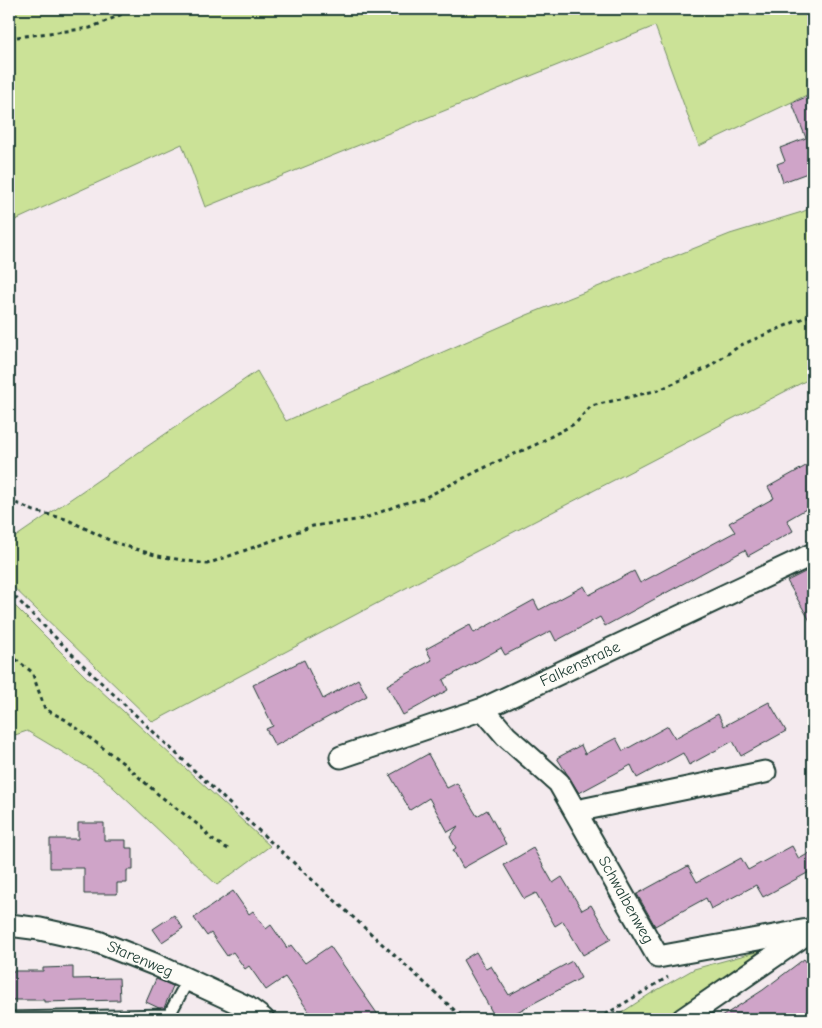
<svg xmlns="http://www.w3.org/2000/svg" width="822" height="1028" viewBox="0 0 822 1028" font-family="'Comic Neue',sans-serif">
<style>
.green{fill:#cbe297;stroke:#759066}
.building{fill:#cfa4c8;stroke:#1f3d34}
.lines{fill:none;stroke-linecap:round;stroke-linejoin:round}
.lane-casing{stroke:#1f3d34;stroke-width:15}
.street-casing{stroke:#1f3d34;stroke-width:25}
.path{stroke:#1f3d34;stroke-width:3;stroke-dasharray:4 4;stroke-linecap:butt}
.lane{stroke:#fdfcf7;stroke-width:11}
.street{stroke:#fdfcf7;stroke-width:21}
.labels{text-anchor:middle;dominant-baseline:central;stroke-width:4;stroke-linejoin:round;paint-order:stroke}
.street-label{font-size:16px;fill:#1f3d34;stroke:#fdfcf7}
</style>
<rect width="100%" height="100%" fill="#f4eaee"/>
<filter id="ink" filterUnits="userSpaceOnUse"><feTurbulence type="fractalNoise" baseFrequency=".02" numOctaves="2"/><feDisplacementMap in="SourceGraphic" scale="10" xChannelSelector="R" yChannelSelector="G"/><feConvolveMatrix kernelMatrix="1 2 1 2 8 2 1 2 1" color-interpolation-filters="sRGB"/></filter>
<g filter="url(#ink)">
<g class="green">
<polygon points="9,9 813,9 813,92 699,146 655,26 205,207 182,144 9,223"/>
<polygon points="813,207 813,377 421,580 153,722 9,583 9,539 11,540 257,371 286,421 527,315 730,234 802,212"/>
<polygon points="9,600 86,677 270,846 217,885 99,774 27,731 9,737"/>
<polygon points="785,944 676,1019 612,1019 650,994 694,969"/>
</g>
<g class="building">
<polygon points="813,94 813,171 783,182 777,164 785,161 780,148 806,138 792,103"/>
<polygon points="813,462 813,505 787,520 793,531 748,556 745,550 605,626 600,617 556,641 551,631 505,655 501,648 443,680 448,690 403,715 387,685 432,660 426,649 470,625 474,633 534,600 539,610 584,586 589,595 634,571 640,583 735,532 729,523 774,498 768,487"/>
<polygon points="813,568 813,626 787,581"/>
<polygon points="304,660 323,699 358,679 367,696 275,746 266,729 273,726 253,685"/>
<polygon points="769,702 786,731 741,756 733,741 689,765 683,753 637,778 631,765 579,793 557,758 581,745 585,754 616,738 623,751 668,726 675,738 718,714 724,726"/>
<polygon points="428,754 447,788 457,783 477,816 487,810 506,844 463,868 453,850 456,848 450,837 458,826 448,832 429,798 410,810 390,775"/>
<polygon points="78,823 104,823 104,840 126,840 126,848 133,848 133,870 127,870 127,883 117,883 117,894 84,894 84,868 50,868 50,839 78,839"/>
<polygon points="792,846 799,859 813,851 813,870 763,897 756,885 711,909 706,898 655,926 637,894 688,866 697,882 741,858 748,870"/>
<polygon points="533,848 553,883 562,877 582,910 591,905 611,939 583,955 563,921 555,926 536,893 524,899 504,865"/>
<polygon points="233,891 249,914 253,911 266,929 271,925 287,948 291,945 305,963 330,946 381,1019 314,1019 285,977 266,990 249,966 245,969 233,952 227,956 211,933 207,936 194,918"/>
<polygon points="174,915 183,928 162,942 153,929"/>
<polygon points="476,952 486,969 491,966 509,995 572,961 581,978 504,1019 496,1019 463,960"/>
<polygon points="804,959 813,971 813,1009 799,1019 718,1019 763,990"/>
<polygon points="73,967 73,979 119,978 120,1000 44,1002 44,1000 9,1000 9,971 43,971 43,968"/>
<polygon points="156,979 173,986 164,1008 159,1008 146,1002"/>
</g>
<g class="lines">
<g class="lane-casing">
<polyline id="lane" points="9,1018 169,1015 188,980"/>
</g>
<g class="street-casing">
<g id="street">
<polyline points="483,709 506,736 559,783 658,957 813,929"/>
<polyline points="341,757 483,709 813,554"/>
<polyline points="576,811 765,772"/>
<polyline points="9,925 40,929 98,942 154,964 247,1007 263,1019"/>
<polyline points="683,1019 809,932"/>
</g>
</g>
<g class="path">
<polyline points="9,38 90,28 134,9"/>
<polyline points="9,500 34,511 66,519 113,542 158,556 207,564 313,526 363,519 401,504 422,499 494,463 535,445 576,423 591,406 659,390 707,368 741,345 813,314"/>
<polyline points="9,591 90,672 234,808 464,1019"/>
<polyline points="9,654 32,672 45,709 66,720 123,763 159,795 201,827 211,839 228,849"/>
<polyline points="598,1019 668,977"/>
</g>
<use href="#lane" class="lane"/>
<use href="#street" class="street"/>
</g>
</g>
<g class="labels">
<g class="street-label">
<text transform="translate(580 664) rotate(-25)">Falkenstraße</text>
<text transform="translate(626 900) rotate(61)">Schwalbenweg</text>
<text transform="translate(140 959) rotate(23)">Starenweg</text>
</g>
</g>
<rect width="822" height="1028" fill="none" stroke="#fdfcf7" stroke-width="30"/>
<rect x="15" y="15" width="792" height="998" fill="none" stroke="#1f3d34" stroke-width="2" filter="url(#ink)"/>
</svg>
